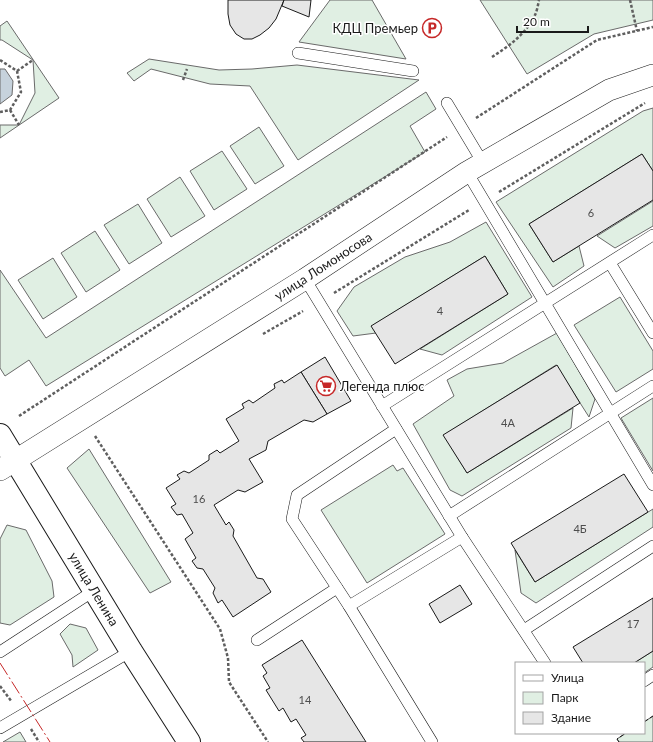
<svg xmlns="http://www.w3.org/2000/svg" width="653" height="742" viewBox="0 0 653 742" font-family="Lato,sans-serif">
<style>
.green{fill:#e0efe3;stroke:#6a6a6a}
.water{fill:#c6d2dc;stroke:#6a6a6a}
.building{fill:#e6e6e6;stroke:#1a1a1a}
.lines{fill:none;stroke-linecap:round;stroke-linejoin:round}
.service-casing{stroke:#1a1a1a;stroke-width:12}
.minor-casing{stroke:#1a1a1a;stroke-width:22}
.tertiary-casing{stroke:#1a1a1a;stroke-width:24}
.path{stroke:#5f5f5f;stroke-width:2.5;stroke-dasharray:3 2;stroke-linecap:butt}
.service{stroke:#fff;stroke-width:11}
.minor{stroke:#fff;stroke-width:21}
.tertiary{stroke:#fff;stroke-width:22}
.fence{stroke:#1a1a1a;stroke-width:1;stroke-dasharray:5 2;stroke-linecap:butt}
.power{stroke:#c62828;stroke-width:1;stroke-dasharray:14 3 2 3;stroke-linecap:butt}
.labels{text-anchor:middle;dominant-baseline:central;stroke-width:3;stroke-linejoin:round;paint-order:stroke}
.number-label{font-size:11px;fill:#4d4d4d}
.poi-label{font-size:13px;fill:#1a1a1a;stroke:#fff;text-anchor:end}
.street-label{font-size:13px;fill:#1a1a1a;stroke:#fff}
</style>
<rect width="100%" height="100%" fill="#fff"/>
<g class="green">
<polygon points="330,0 372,0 406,59 299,42"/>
<polygon points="480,0 653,0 653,20 594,34 527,74"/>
<polygon points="7,21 59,98 0,138 0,125 19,125 35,93 33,60 2,40 0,40 0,26"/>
<polygon points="149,59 219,70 252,69 297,65 419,80 298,160 250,86 210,84 151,69 134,81 127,73"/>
<polygon points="426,92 436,109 410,126 425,152 46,386 29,360 5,376 0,368 0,270 46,338"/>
<polygon points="653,108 653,171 642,154 529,224 553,262 579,246 584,266 553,287 496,202 643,111"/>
<polygon points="259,127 284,166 255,184 230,146"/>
<polygon points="222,151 247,189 214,210 190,171"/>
<polygon points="180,177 205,216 171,237 147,199"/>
<polygon points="653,201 653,226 615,248 597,236"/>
<polygon points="138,204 162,243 129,264 104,225"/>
<polygon points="486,222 532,297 442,355 420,349 508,294 485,256 372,326 376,333 353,336 337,311 354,287 405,257 450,242"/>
<polygon points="95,231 120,270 86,292 61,253"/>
<polygon points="53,258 77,297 43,319 18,280"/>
<polygon points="620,297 653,351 653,369 616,392 574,325"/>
<polygon points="557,333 595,399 589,417 556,365 444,435 467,473 573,408 571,428 462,496 450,490 413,424 454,396 447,380 467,369 503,363"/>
<polygon points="653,398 653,471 621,418"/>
<polygon points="89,449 171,582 150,593 67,468"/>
<polygon points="393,465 397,471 403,468 445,534 367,583 321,510"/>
<polygon points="653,509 653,527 536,603 521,593 515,550 535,582"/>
<polygon points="7,525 26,530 52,581 54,597 10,625 0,623 0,539"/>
<polygon points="70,624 86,628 98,650 73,667 72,655 60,634"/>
<polygon points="653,651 653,667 644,673 644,663 634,663"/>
<polygon points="653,716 653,742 619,742 617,739 626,733 644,733 644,722"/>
<polygon points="20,732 26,742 3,742"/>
</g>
<polygon class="water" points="0,69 5,69 13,81 12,95 0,104"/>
<g class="building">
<polygon points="228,0 284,0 276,19 269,28 260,35 252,39 244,39 236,34 230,25 228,14"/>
<polygon points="284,0 311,0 309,17 282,6"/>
<polygon points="642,154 653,171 653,200 553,262 529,224"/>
<polygon points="485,256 508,294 395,364 371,326"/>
<polygon points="325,357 351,401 327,414 301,372"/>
<polygon points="557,365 580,403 467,473 443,435"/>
<polygon points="301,372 327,414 313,422 304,420 268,441 266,450 249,459 263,482 245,492 238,490 214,505 226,525 229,522 234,530 233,536 257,578 263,579 271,592 233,617 222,600 218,603 213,593 215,588 203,569 197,568 192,561 196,558 185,539 193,533 182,514 177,515 171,507 176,504 166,488 180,479 177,475 184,471 189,473 209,460 209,455 217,450 220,453 239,441 226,419 244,408 242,404 249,400 253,403 275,388 274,384 282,380 284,383"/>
<polygon points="624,474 648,512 535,582 511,543"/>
<polygon points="460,585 472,604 440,623 429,604"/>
<polygon points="653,598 653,651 634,663 583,663 573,647"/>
<polygon points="302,640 366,742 304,742 301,738 306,735 296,719 291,722 283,708 279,711 266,690 270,688 263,676 267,673 262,665"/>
</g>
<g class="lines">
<g class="service-casing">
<g id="service">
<polyline points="298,53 413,71"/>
<polyline points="447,103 483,163"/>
<polyline points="467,172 653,485"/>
<polyline points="610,263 653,333"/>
<polyline points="305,279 462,537 545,663"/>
<polyline points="382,406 653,235"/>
<polyline points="396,429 297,495 292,519 349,606 432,742"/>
<polyline points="449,516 653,386"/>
<polyline points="349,606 462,537"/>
<polyline points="524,630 653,546"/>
<polyline points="257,640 337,588"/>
<polyline points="0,652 95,590"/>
<polyline points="644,681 653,675"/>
<polyline points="0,728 131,651"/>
</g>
</g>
<g class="minor-casing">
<polyline id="minor" points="0,470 305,279 467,172 609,90 653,75"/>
</g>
<g class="tertiary-casing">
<polyline id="tertiary" points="0,435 131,651 189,742"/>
</g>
<g class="path">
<polyline points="630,0 637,31"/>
<path d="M492 57C509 46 526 34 535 15 537 11 538 5 539 0"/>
<polyline points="0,60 17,71 21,92 10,110 0,112"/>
<polyline points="17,71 33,60"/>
<polyline points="183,80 187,69"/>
<polyline points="10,110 19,125"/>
<polyline points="476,118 597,40 653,27"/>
<polyline points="499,192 645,103"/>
<polyline points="334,293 469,210"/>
<polyline points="263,334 303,311"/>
<polyline points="19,416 447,137"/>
<polyline points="95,436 220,629 228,658 229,682 268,742"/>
<polyline points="0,686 12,702"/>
<polyline points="31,729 39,742"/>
</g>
<use href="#service" class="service"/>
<use href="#minor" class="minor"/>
<use href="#tertiary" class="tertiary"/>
<g class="fence">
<polyline points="644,722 653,716"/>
<polyline points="619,742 617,739 626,733"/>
</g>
<polyline class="power" points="0,663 50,742"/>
</g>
<defs>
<g id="parking-ring" transform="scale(1)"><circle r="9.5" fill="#fff" stroke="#c62828" stroke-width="1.5"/><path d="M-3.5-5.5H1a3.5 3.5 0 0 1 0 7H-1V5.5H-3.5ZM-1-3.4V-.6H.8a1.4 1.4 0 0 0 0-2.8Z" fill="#c62828"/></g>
<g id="supermarket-ring" transform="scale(1)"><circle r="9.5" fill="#fff" stroke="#c62828" stroke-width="1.5"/><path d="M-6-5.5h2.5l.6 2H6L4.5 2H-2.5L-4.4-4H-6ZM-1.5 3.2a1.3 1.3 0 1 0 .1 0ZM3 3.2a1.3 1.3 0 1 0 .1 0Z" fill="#c62828"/></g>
</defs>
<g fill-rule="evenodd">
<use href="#parking-ring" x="432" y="28"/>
<use href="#supermarket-ring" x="326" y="386"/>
</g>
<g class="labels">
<g class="number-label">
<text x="591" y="212">6</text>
<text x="440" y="310">4</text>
<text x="508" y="422">4А</text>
<text x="199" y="498">16</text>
<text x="580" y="528">4Б</text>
<text x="633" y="623">17</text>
<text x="305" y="699">14</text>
</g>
<g class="poi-label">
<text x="418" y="28">КДЦ Премьер</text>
<text x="340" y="386" text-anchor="start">Легенда плюс</text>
</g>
<g class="street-label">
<text transform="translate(323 266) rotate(-33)">улица Ломоносова</text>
<text transform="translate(94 589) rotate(59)">улица Ленина</text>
</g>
</g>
<rect x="515" y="662" width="130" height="72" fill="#ffffff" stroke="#a3a3a3"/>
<rect x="523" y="675" width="20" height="6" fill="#ffffff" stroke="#a3a3a3"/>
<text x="551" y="682" font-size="12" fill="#1a1a1a">Улица</text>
<rect x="523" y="692" width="20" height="12" fill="#e0efe3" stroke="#a3a3a3"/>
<text x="551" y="702" font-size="12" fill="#1a1a1a">Парк</text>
<rect x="523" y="712" width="20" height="12" fill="#e6e6e6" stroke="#a3a3a3"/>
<text x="551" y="722" font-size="12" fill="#1a1a1a">Здание</text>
<path d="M517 26v6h71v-6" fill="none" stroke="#1a1a1a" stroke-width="2"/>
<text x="523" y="26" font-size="12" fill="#1a1a1a" stroke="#ffffff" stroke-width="3" paint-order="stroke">20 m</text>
</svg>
